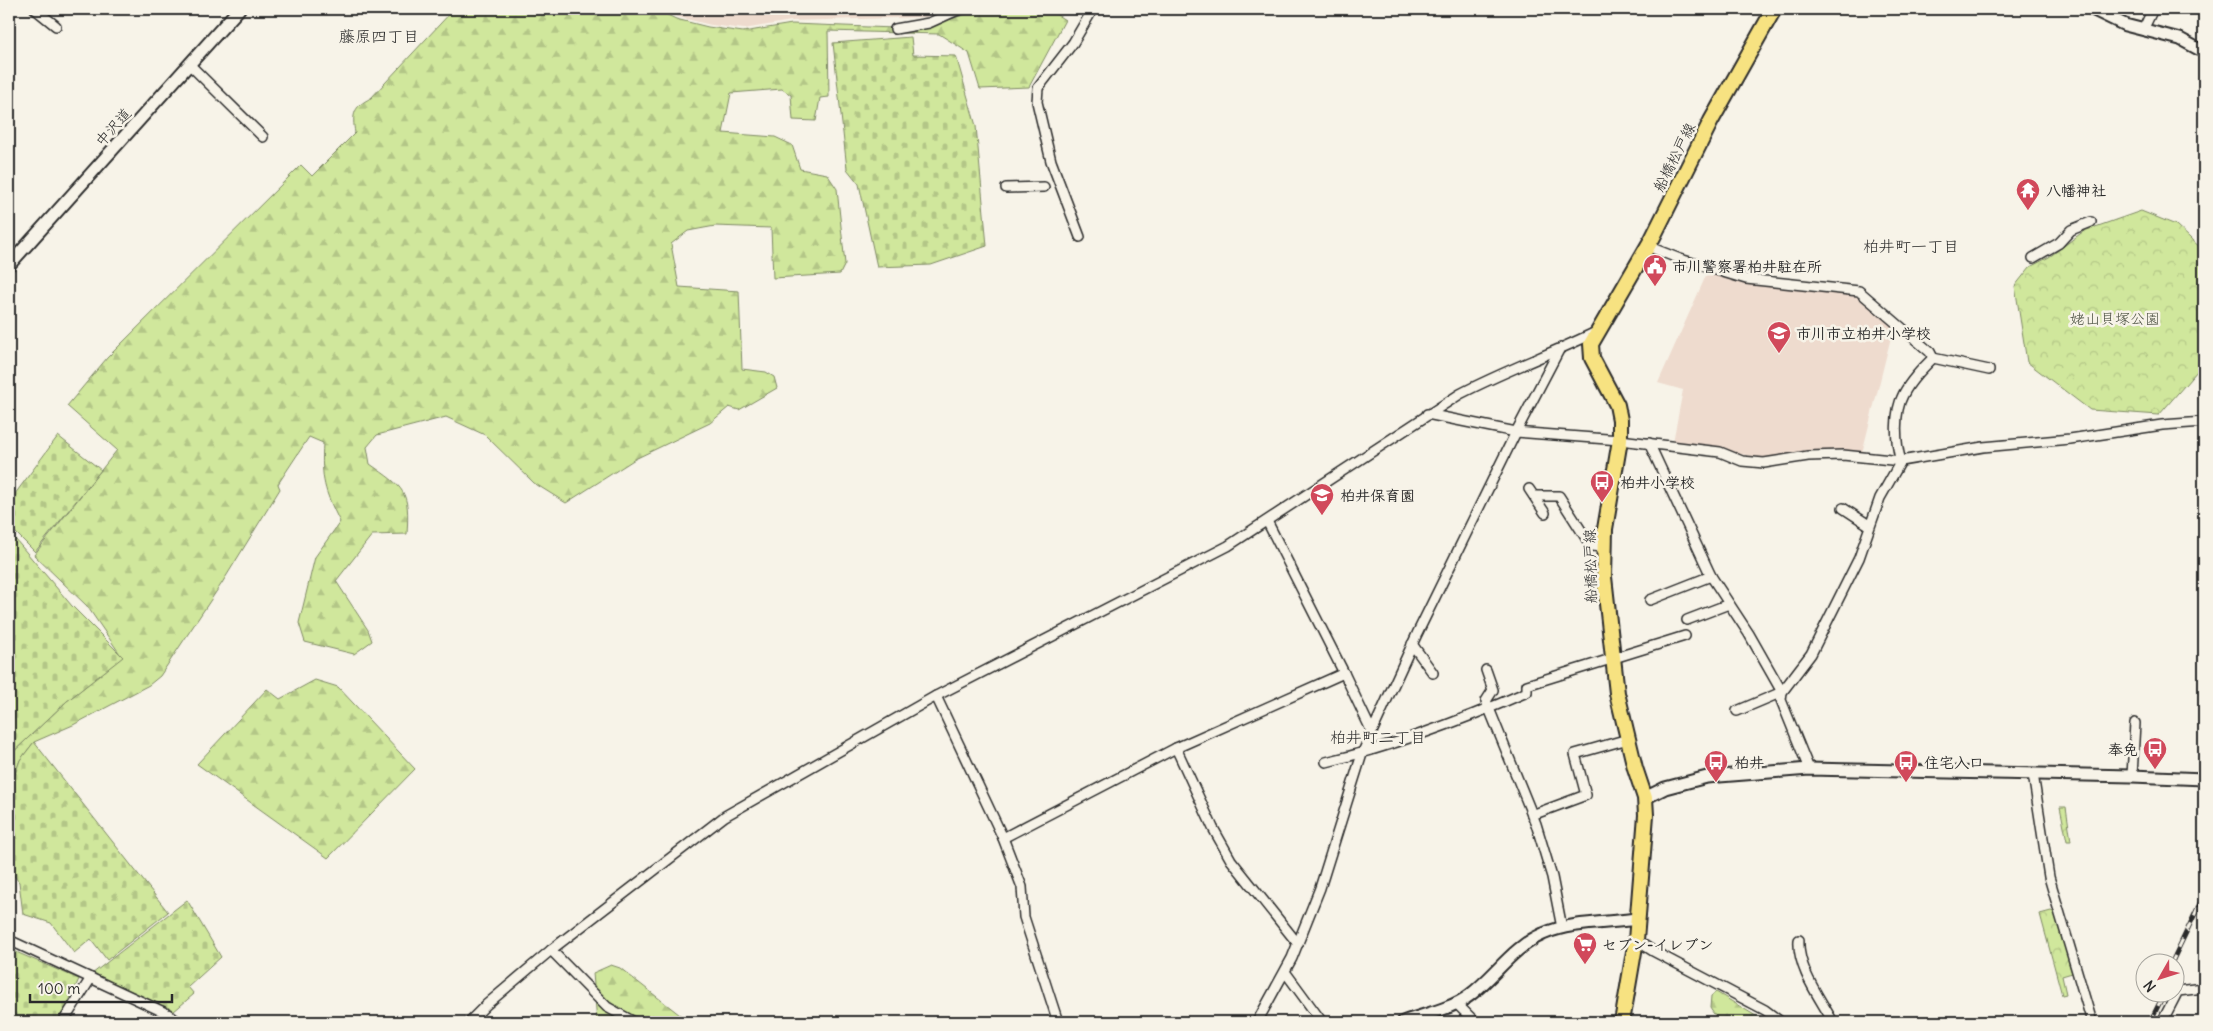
<svg xmlns="http://www.w3.org/2000/svg" width="2213" height="1031" viewBox="0 0 2213 1031" font-family="Delius,'Klee One',sans-serif">
<style>
.built{fill:#eedbce}
.forest{fill:url(#forest-firs);stroke:#7e8964}
.cemetery{fill:url(#cemetery-stones);stroke:#7e8964}
.park{fill:url(#park-crowns);stroke:#7e8964}
.lines{fill:none;stroke-linecap:round;stroke-linejoin:round}
.minor-casing{stroke:#2b2b2b;stroke-width:12}
.tertiary-casing{stroke:#2b2b2b;stroke-width:15}
.primary-casing{stroke:#2b2b2b;stroke-width:18}
.minor{stroke:#f7f3e8;stroke-width:9}
.tertiary{stroke:#f7f3e8;stroke-width:11}
.primary{stroke:#f7e281;stroke-width:14}
.rail-casing{stroke:#2b2b2b;stroke-width:5}
.rail{stroke:#f7f3e8;stroke-width:3;stroke-dasharray:9;stroke-linecap:butt}
.labels{text-anchor:middle;dominant-baseline:central;stroke-width:5;stroke-linejoin:round;paint-order:stroke}
.street-label{font-size:15px;fill:#2b2b2b;stroke:#f7f3e8}
.poi-label{font-size:15px;font-weight:bold;fill:#2b2b2b;stroke:#f7f3e8;text-anchor:start}
.park-label{font-size:15px;fill:#4c5142;stroke:#f7f3e8}
.neighbourhood-label{font-size:16px;fill:#2b2b2b;stroke:#f7f3e8}
</style>
<defs>
<pattern id="forest-firs" width="22" height="20" patternUnits="userSpaceOnUse" patternTransform="scale(1.25)"><rect width="22" height="20" fill="#d0e79c"/><path d="M5 1l3.5 6h-7zM16 11l3.5 6h-7z" fill="#b3c687"/></pattern>
<pattern id="cemetery-stones" width="16" height="16" patternUnits="userSpaceOnUse" patternTransform="scale(1.25)"><rect width="16" height="16" fill="#d0e79c"/><path d="M2 7V4a2 2 0 0 1 4 0v3zM10 15v-3a2 2 0 0 1 4 0v3z" fill="#b3c687"/></pattern>
<pattern id="park-crowns" width="20" height="18" patternUnits="userSpaceOnUse" patternTransform="scale(1.25)"><rect width="20" height="18" fill="#d0e79c"/><path d="M2 6a3 3 0 1 1 6 0M12 15a3 3 0 1 1 6 0" fill="none" stroke="#b3c687"/></pattern>
</defs>
<rect width="100%" height="100%" fill="#f7f3e8"/>
<filter id="ink" filterUnits="userSpaceOnUse"><feTurbulence type="fractalNoise" baseFrequency=".02" numOctaves="2"/><feDisplacementMap in="SourceGraphic" scale="10" xChannelSelector="R" yChannelSelector="G"/><feConvolveMatrix kernelMatrix="1 2 1 2 8 2 1 2 1" color-interpolation-filters="sRGB"/></filter>
<g filter="url(#ink)">
<g class="built">
<polygon points="661,9 948,9 926,17 791,21 744,29 711,25 678,17"/>
<polygon points="1708,271 1860,295 1894,325 1862,453 1769,459 1673,442 1683,390 1658,383"/>
</g>
<g class="forest">
<path d="M454 9H655L676 19 708 27 743 32 792 24 920 29 982 9H1048L1065 20 1029 87 980 89 969 53 939 34 828 31 829 97 820 98 816 121 793 120 791 95 782 89 731 93 723 133 775 137 792 145 800 169 827 174 837 189 845 264 840 274 773 278 771 228 715 226 688 231 671 244 679 287 739 291 742 369 766 372 774 377 777 388 739 410 729 407 710 423 635 459 566 503 534 483 485 435 446 417 377 435 367 447 370 464C404 488 410 490 407 534L372 535 336 581 368 630 372 641 354 654 305 642 299 623 315 557 340 522C324 490 321 480 323 443L309 437 278 484 280 489 222 583 160 676 149 685 73 725 34 742 20 760 9 791V756L67 701 122 657 87 606 34 555 117 450 67 406 107 358 301 165 312 176 355 133C352 114 353 107 371 98Z"/>
<polygon points="315,680 338,687 415,769 328,858 197,764 267,689 280,699"/>
<polygon points="611,965 620,968 689,1022 597,1022 593,973"/>
<polygon points="1716,992 1766,1022 1719,1022 1710,1008 1711,996"/>
</g>
<g class="cemetery">
<polygon points="911,37 913,55 956,56 976,126 987,246 931,265 877,267 859,184 847,169 833,43"/>
<polygon points="58,436 101,470 35,552 9,526 9,502"/>
<polygon points="10,533 72,606 123,657 67,701 9,756"/>
<polygon points="34,742 168,912 107,960 91,939 74,953 51,923 23,914 19,882 9,870 9,791 20,760"/>
<polygon points="187,900 221,957 188,987 194,994 173,1012 92,974"/>
<polygon points="9,949 79,979 67,1006 56,1022 9,1022"/>
</g>
<g class="park">
<polygon points="2141,211 2176,225 2204,251 2204,363 2159,415 2090,410 2027,362 2015,286 2030,267 2049,257 2084,231"/>
<polygon points="2060,807 2066,807 2071,841 2067,841"/>
<polygon points="2051,911 2056,913 2072,973 2062,976 2066,994 2062,995 2040,914"/>
</g>
<g class="lines">
<g class="minor-casing">
<g id="minor">
<polyline points="35,9 56,26"/>
<polyline points="895,29 929,23 960,9"/>
<polyline points="2143,30 2153,9"/>
<polyline points="189,64 263,137"/>
<polyline points="1006,188 1044,187"/>
<polyline points="1080,237 1051,161 1037,102 1038,88 1073,43 1093,9"/>
<polyline points="1647,246 1680,259 1746,279 1859,291 1930,352 1933,358"/>
<polyline points="2033,258 2059,243 2071,230 2091,222"/>
<polyline points="1933,358 1989,370"/>
<polyline points="1427,414 1516,432 1620,440 1720,452 1742,461 1764,463 1808,456 1843,455 1901,461 1983,447 2070,439 2162,425 2204,422"/>
<polyline points="1649,443 1711,576 1749,634 1782,692 1737,711"/>
<polyline points="1529,489 1545,513"/>
<polyline points="1534,496 1559,496 1591,546 1603,547"/>
<polyline points="1843,508 1869,525"/>
<polyline points="1267,521 1344,673 1372,732"/>
<polyline points="1650,600 1711,576"/>
<polyline points="1687,620 1729,604"/>
<polyline points="1412,644 1433,673"/>
<polyline points="1486,670 1493,690 1486,701 1536,824 1552,877 1562,928"/>
<polyline points="936,696 1003,838 1022,887 1024,917 1058,1022"/>
<path d="M1326 762C1395 746 1463 720 1527 692V685L1685 636"/>
<path d="M1809 769 1781 700 1782 692 1811 654 1859 558 1880 498 1901 461C1895 442 1894 412 1903 395 1910 381 1922 369 1933 358"/>
<polyline points="2033,774 2049,877 2092,1022"/>
<polyline points="2132,776 2135,723"/>
<polyline points="1532,815 1586,795 1575,754 1628,739"/>
<polyline points="1003,838 1176,748"/>
<polyline points="9,940 168,1014 178,1022"/>
<polyline points="1636,940 1653,951 1765,1010 1781,1022"/>
<path d="M1799 940C1797 968 1820 998 1833 1022"/>
<polyline points="1298,944 1231,860 1213,828 1176,748 1344,673"/>
<polyline points="551,950 607,1007 634,1022"/>
<polyline points="1286,973 1322,1022"/>
<polyline points="1456,1003 1475,1022"/>
<polyline points="63,1022 91,978"/>
<path d="M469 1022 486 1005 551 950 725 816 936 696 1228 546 1460 394C1504 371 1551 354 1596 332"/>
<polyline points="1257,1022 1292,958 1320,888 1362,754 1417,634 1516,432 1559,350"/>
<polyline points="2162,1022 2178,991 2204,988"/>
</g>
</g>
<g class="tertiary-casing">
<g id="tertiary">
<polyline points="2092,9 2125,25 2180,39 2204,52"/>
<polyline points="9,265 239,9"/>
<polyline points="1645,798 1665,788 1707,777 1809,769 2132,776 2204,779"/>
<path d="M1403 1022C1425 1014 1452 1009 1470 995 1496 975 1513 947 1543 934 1569 922 1609 923 1637 919"/>
</g>
</g>
<g class="primary-casing">
<polyline id="primary" points="1622,1022 1636,940 1646,815 1645,798 1635,768 1617,693 1604,577 1605,529 1620,440 1620,420 1617,405 1592,358 1591,344 1652,239 1711,121 1774,9"/>
</g>
<use href="#minor" class="minor"/>
<use href="#tertiary" class="tertiary"/>
<use href="#primary" class="primary"/>
<g class="rail-casing">
<g id="rail">
<polyline points="2171,964 2204,895"/>
<polyline points="2150,1022 2164,994"/>
</g>
</g>
<use href="#rail" class="rail"/>
</g>
</g>
<defs>
<g id="temple-pin" transform="scale(1.25)"><path d="M0 17L-7.5 6A9.5 9.5 0 1 1 7.5 6Z" fill="#d1495b" stroke="#f7f3e8"/><path d="M0-6L5-2H3V0L6.5 2.5H4V6H1.5V3h-3V6H-4V2.5H-6.5L-3 0V-2H-5Z" fill="#fff"/></g>
<g id="civic-pin" transform="scale(1.25)"><path d="M0 17L-7.5 6A9.5 9.5 0 1 1 7.5 6Z" fill="#d1495b" stroke="#f7f3e8"/><path d="M-.6-6.5H3V-4.5H.6V-3L4-1V1h2V6H-6V1h2V-1L-.6-3ZM-1.2 2.5V6h2.4V2.5Z" fill="#fff"/></g>
<g id="school-pin" transform="scale(1.25)"><path d="M0 17L-7.5 6A9.5 9.5 0 1 1 7.5 6Z" fill="#d1495b" stroke="#f7f3e8"/><path d="M0-5L7-2L0 1L-7-2ZM-4 1L0 2.5L4 1V4Q0 6-4 4Z" fill="#fff"/></g>
<g id="bus-pin" transform="scale(1.25)"><path d="M0 17L-7.5 6A9.5 9.5 0 1 1 7.5 6Z" fill="#d1495b" stroke="#f7f3e8"/><path d="M-5-6H5V4H4V6H2V4H-2V6H-4V4H-5ZM-3.5-4V0h7V-4ZM-3.5 1.2v1.5H-2V1.2ZM2 1.2v1.5H3.5V1.2Z" fill="#fff"/></g>
<g id="supermarket-pin" transform="scale(1.25)"><path d="M0 17L-7.5 6A9.5 9.5 0 1 1 7.5 6Z" fill="#d1495b" stroke="#f7f3e8"/><path d="M-6-5.5h2.5l.6 2H6L4.5 2H-2.5L-4.4-4H-6ZM-1.5 3.2a1.3 1.3 0 1 0 .1 0ZM3 3.2a1.3 1.3 0 1 0 .1 0Z" fill="#fff"/></g>
</defs>
<g fill-rule="evenodd">
<use href="#temple-pin" x="2028" y="190"/>
<use href="#civic-pin" x="1655" y="266"/>
<use href="#school-pin" x="1779" y="333"/>
<use href="#bus-pin" x="1602" y="482"/>
<use href="#school-pin" x="1322" y="495"/>
<use href="#bus-pin" x="2155" y="749"/>
<use href="#bus-pin" x="1716" y="762"/>
<use href="#bus-pin" x="1906" y="762"/>
<use href="#supermarket-pin" x="1585" y="944"/>
</g>
<g class="labels">
<g class="street-label">
<text transform="translate(113 127) rotate(-48)">中沢道</text>
<text transform="translate(1674 157) rotate(-63)">船橋松戸線</text>
<text transform="translate(1590 566) rotate(-91)">船橋松戸線</text>
</g>
<g class="poi-label">
<text x="2046" y="190">八幡神社</text>
<text x="1672" y="266">市川警察署柏井駐在所</text>
<text x="1796" y="333">市川市立柏井小学校</text>
<text x="1620" y="482">柏井小学校</text>
<text x="1340" y="495">柏井保育園</text>
<text x="2138" y="749" text-anchor="end">奉免</text>
<text x="1734" y="762">柏井</text>
<text x="1924" y="762">住宅入口</text>
<text x="1602" y="944">セブン-イレブン</text>
</g>
<g class="park-label">
<text x="2115" y="318">姥山貝塚公園</text>
</g>
<g class="neighbourhood-label">
<text x="379" y="36">藤原四丁目</text>
<text x="1911" y="246">柏井町一丁目</text>
<text x="1378" y="737">柏井町二丁目</text>
</g>
</g>
<rect width="2213" height="1031" fill="none" stroke="#f7f3e8" stroke-width="30"/>
<rect x="15" y="15" width="2183" height="1001" fill="none" stroke="#2b2b2b" stroke-width="2" filter="url(#ink)"/>
<g transform="translate(2160 978) rotate(231)"><circle r="24" fill="#f7f3e8" stroke="#a5a39c"/>
<path d="M0-4L9 19L0 12L-9 19Z" fill="#d1495b"/>
<text y="-8" font-size="14" font-weight="bold" text-anchor="middle" fill="#2b2b2b">N</text>
</g>
<path d="M30 994v8h142v-8" fill="none" stroke="#2b2b2b" stroke-width="2.5"/>
<text x="38" y="994" font-size="15" fill="#2b2b2b" stroke="#f7f3e8" stroke-width="4" paint-order="stroke">100 m</text>
</svg>
